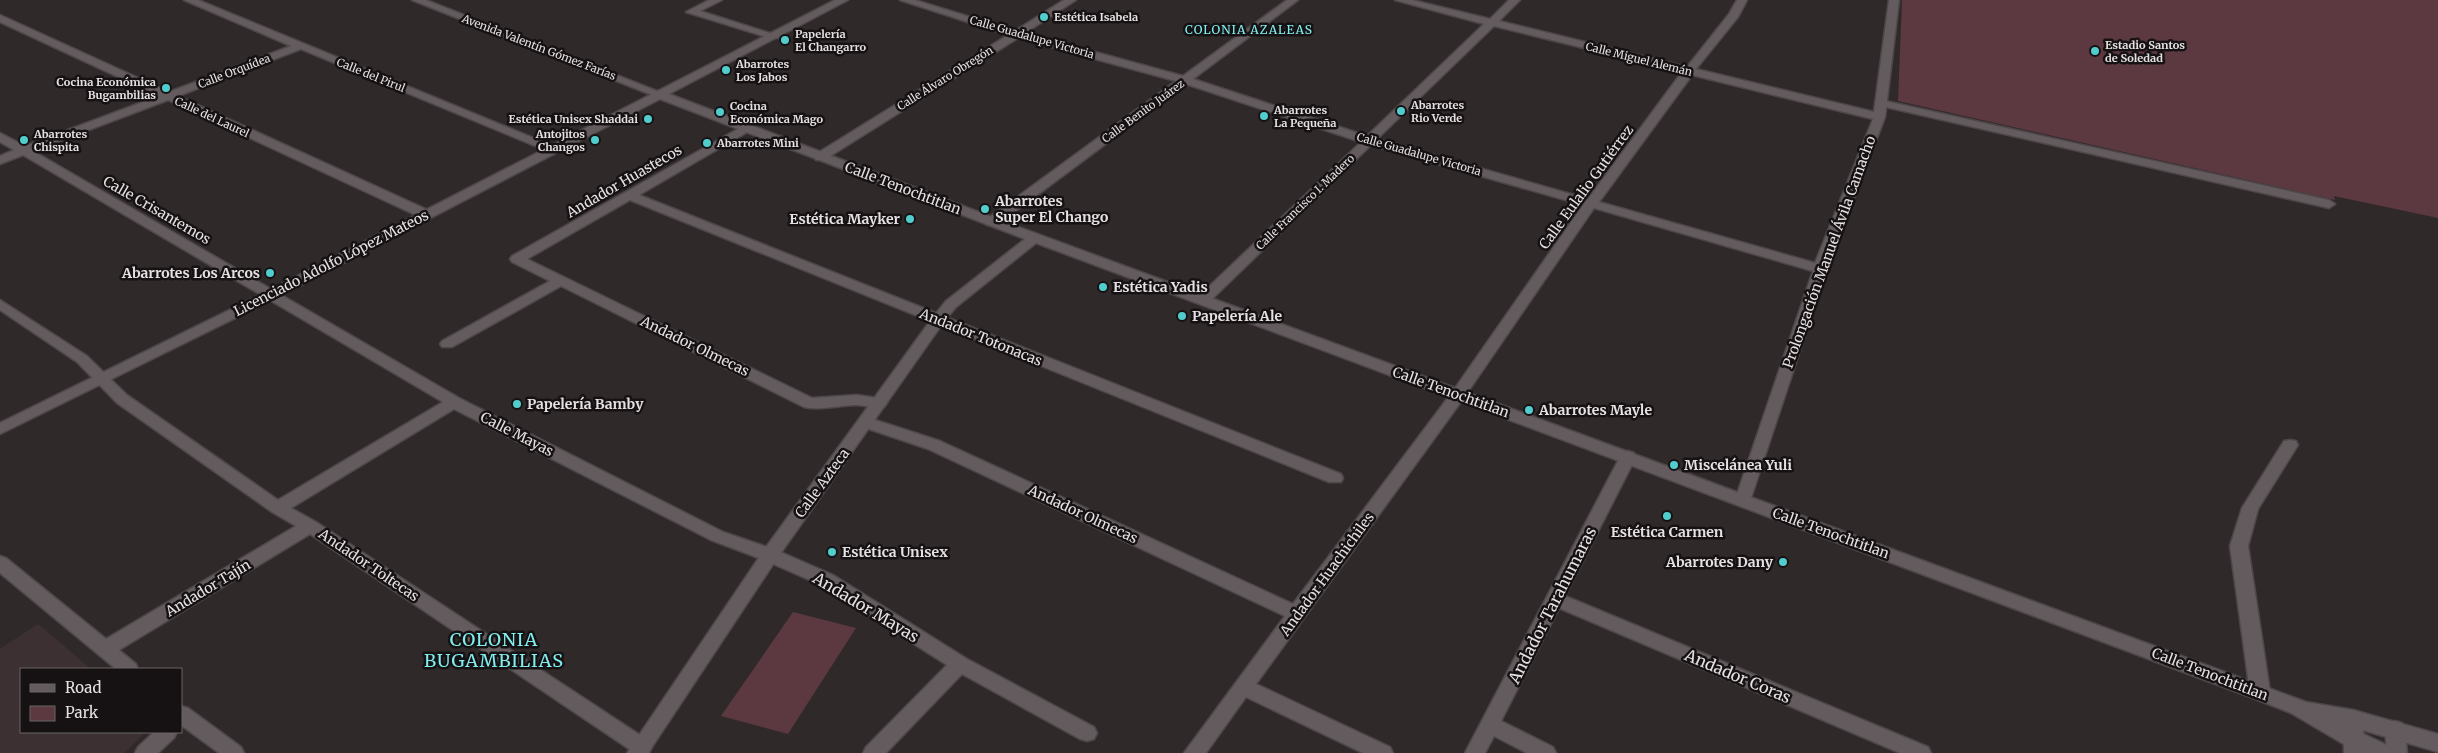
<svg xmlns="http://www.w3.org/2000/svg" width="2438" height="753" viewBox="0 0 2438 753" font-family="Merriweather,serif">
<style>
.built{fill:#3d3033}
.green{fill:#5c3841}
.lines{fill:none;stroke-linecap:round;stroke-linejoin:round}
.lane-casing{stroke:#4d4749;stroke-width:3}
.street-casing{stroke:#4d4749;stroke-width:3}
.secondary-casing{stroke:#4d4749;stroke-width:3}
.lane{fill:#635b5d;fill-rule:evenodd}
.street{fill:#635b5d;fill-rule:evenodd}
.secondary{fill:#635b5d;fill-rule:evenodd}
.poi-dot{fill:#52cdce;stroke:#161213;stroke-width:2}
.labels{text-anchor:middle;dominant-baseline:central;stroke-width:5;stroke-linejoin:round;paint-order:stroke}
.far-poi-label{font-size:11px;font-weight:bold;fill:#e5e0e1;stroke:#161213;text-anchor:start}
.far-street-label{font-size:11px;fill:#e5e0e1;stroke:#161213}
.far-neighbourhood-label{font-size:12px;letter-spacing:1px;fill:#82eeef;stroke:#161213}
.street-label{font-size:14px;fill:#e5e0e1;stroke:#161213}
.poi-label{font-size:14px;font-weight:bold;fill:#e5e0e1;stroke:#161213;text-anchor:start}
.near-street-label{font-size:16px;fill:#e5e0e1;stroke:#161213}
.near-neighbourhood-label{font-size:18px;letter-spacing:1px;fill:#82eeef;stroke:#161213}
</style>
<rect width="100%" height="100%" fill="#30292a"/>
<polygon class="built" points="38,624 91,669 21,669 21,732 146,732 124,753 0,753 0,649"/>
<g class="green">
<polygon points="1902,0 2438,0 2438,218 2334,196 2335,200 1898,101"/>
<polygon points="793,612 856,628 788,734 721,716"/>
</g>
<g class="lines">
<g class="lane-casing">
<g id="lane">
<polygon points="1881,100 2329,200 2335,204 2329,208 1877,105 1877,101"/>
<polygon points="2290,440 2296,441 2298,445 2258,509 2248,546 2270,692 2267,698 2260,700 2253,698 2250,692 2230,546 2242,508 2284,441"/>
</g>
</g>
<g class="street-casing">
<g id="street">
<polygon points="184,0 198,0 560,149 554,153 550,152 301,49 178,96 430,211 431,214 430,217 420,217 168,100 33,151 459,398 723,532 776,550 833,575 967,659 1094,727 1097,733 1094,739 1087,741 1080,739 962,674 886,753 863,753 866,747 947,665 821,585 764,560 711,540 454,409 291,508 316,522 649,741 652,747 649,753 635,753 310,534 119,650 136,664 138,669 116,669 0,573 0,556 6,558 106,639 296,526 272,512 117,403 77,362 0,310 0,300 87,356 127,395 278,500 443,402 23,155 0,164 0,156 14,150 0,142 0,133 25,146 159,96 0,22 0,15 169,92 291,46"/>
<polygon points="412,0 426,0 667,95 665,97 657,97"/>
<polygon points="709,0 722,0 700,11 779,36 778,38 770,38 686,12"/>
<path d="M900 0H915L1015 31 1064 0H1076L1025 33 1183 76 1287 0H1298L1193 79 1367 136 1484 24 1395 0H1412L1490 19 1509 0H1520L1499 21 1687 67 1729 14 1737 0H1747L1738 17 1696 69 1874 112 1889 0H1899L1885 117 1827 269 1749 504 1743 506 1737 504 1735 500 1813 271 1594 208 1463 399 1256 684 1390 747 1393 753H1363L1246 697 1206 753H1184L1285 616 928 449 860 426 858 422 860 418 866 417 940 441 1293 604 1453 391 1583 205 1371 145 1208 303H1198L1196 300 1198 297 1361 142 1186 84 997 225H987L986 222 987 219 1176 81 1018 38 824 160H816L814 157 816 154 1008 35ZM1494 26 1682 72 1588 199 1377 139ZM1692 75 1873 119 1815 263 1599 202Z"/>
<path d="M745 125 749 127 751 129 749 131 639 195 1341 474 1343 478 1341 482H1329L630 200 527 259 812 398 857 395 884 399 887 403 884 407C875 409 866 405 856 405 838 405 822 411 804 407L561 286 452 347H442L440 344 442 341 550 281 512 262 510 259 512 256Z"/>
<polygon points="1628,451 1634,453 1636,457 1565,596 1928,747 1931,753 1900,753 1559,608 1501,721 1553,747 1556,753 1527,753 1494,736 1485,753 1465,753 1620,457 1622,453"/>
<polygon points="181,706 188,708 241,747 244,753 219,753 181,725"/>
<polygon points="2353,710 2360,712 2363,718 2364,753 2344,753 2343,718 2346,712"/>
<polygon points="2395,721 2402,723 2405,729 2407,753 2387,753 2385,729 2388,723"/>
<polygon points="154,732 177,732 174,738 158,753 135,753 138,747"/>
</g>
</g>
<g class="secondary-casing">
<polygon id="secondary" points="835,0 848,0 669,94 997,219 2306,702 2353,710 2438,734 2438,752 2345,725 2391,747 2394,753 2363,753 2347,746 2291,713 2253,698 1036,243 956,307 943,323 776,560 648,753 627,753 764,550 933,317 946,301 1025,239 660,99 278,297 0,434 0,423 268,291"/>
</g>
<use href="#lane" class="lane"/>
<use href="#street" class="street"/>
<use href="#secondary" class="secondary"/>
</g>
<g class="poi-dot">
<circle cx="1044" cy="17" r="5"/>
<circle cx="785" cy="40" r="5"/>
<circle cx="2095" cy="51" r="5"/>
<circle cx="726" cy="70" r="5"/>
<circle cx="166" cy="88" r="5"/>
<circle cx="1401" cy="111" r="5"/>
<circle cx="720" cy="112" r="5"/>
<circle cx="1264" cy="116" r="5"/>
<circle cx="648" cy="119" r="5"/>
<circle cx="24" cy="140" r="5"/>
<circle cx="595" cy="140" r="5"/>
<circle cx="707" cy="143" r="5"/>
<circle cx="985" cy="209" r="5"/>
<circle cx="910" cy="219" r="5"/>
<circle cx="270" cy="273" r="5"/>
<circle cx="1103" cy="287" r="5"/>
<circle cx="1182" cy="316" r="5"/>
<circle cx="517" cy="404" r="5"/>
<circle cx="1529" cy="410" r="5"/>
<circle cx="1674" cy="465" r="5"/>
<circle cx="1667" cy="516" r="5"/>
<circle cx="832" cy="552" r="5"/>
<circle cx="1783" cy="562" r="5"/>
</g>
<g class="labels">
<g class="far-poi-label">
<text x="1054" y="17">Estética Isabela</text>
<text x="795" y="34">Papelería<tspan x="795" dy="13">El Changarro</tspan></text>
<text x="2105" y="45">Estadio Santos<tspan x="2105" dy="13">de Soledad</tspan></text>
<text x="736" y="64">Abarrotes<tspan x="736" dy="13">Los Jabos</tspan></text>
<text x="156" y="82" text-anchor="end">Cocina Económica<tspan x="156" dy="13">Bugambilias</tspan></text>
<text x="1411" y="105">Abarrotes<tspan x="1411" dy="13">Rio Verde</tspan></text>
<text x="730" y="106">Cocina<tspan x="730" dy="13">Económica Mago</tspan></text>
<text x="1274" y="110">Abarrotes<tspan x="1274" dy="13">La Pequeña</tspan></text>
<text x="638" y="119" text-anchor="end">Estética Unisex Shaddai</text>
<text x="34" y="134">Abarrotes<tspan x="34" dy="13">Chispita</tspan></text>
<text x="585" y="134" text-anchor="end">Antojitos<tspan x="585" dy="13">Changos</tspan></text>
<text x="717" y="143">Abarrotes Mini</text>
</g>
<g class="far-street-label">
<text transform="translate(1032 37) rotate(16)">Calle Guadalupe Victoria</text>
<text transform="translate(539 47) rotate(21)">Avenida Valentín Gómez Farías</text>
<text transform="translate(1639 59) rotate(14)">Calle Miguel Alemán</text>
<text transform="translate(234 71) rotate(-21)">Calle Orquídea</text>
<text transform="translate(371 75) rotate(22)">Calle del Pirul</text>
<text transform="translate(945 78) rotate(-32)">Calle Álvaro Obregón</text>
<text transform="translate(1143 111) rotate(-36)">Calle Benito Juárez</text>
<text transform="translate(212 117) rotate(25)">Calle del Laurel</text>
<text transform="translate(1419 154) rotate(16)">Calle Guadalupe Victoria</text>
<text transform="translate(1305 202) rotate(-44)">Calle Francisco I. Madero</text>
</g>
<g class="far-neighbourhood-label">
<text x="1249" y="29">COLONIA AZALEAS</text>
</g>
<g class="street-label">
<text transform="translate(624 181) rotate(-30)">Andador Huastecos</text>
<text transform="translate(1586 187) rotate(-54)">Calle Eulalio Gutiérrez</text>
<text transform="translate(903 188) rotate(21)">Calle Tenochtitlan</text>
<text transform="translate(157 210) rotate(30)">Calle Crisantemos</text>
<text transform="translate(1829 252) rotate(-70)">Prolongación Manuel Ávila Camacho</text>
<text transform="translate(331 263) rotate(-27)">Licenciado Adolfo López Mateos</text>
<text transform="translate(981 337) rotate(22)">Andador Totonacas</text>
<text transform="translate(695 346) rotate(26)">Andador Olmecas</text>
<text transform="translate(1451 392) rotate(20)">Calle Tenochtitlan</text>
<text transform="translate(517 434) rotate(27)">Calle Mayas</text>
<text transform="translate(822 483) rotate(-54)">Calle Azteca</text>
<text transform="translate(1083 514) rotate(25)">Andador Olmecas</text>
<text transform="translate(1831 533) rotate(20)">Calle Tenochtitlan</text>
<text transform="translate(369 565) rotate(34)">Andador Toltecas</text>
<text transform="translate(1327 574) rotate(-54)">Andador Huachichiles</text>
<text transform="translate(208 588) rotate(-31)">Andador Tajín</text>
<text transform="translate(2210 674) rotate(21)">Calle Tenochtitlan</text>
</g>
<g class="poi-label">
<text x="995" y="201">Abarrotes<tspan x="995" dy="16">Super El Chango</tspan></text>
<text x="900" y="219" text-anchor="end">Estética Mayker</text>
<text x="260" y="273" text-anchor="end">Abarrotes Los Arcos</text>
<text x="1113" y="287">Estética Yadis</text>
<text x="1192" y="316">Papelería Ale</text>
<text x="527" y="404">Papelería Bamby</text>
<text x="1539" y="410">Abarrotes Mayle</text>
<text x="1684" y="465">Miscelánea Yuli</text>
<text x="1667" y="532" text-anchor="middle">Estética Carmen</text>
<text x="842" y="552">Estética Unisex</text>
<text x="1773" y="562" text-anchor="end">Abarrotes Dany</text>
</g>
<g class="near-street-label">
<text transform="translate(1552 605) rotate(-63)">Andador Tarahumaras</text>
<text transform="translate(866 607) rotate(31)">Andador Mayas</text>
<text transform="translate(1738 676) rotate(23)">Andador Coras</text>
</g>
<g class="near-neighbourhood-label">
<text x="494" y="639">COLONIA<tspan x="494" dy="21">BUGAMBILIAS</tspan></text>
</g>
</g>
<rect x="20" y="668" width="162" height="65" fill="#161213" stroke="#696465"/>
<rect x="30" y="684" width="25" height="8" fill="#635b5d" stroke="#696465"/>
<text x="65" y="693" font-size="15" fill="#e5e0e1">Road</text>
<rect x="30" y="706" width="25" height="15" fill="#5c3841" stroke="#696465"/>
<text x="65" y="718" font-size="15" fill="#e5e0e1">Park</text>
</svg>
